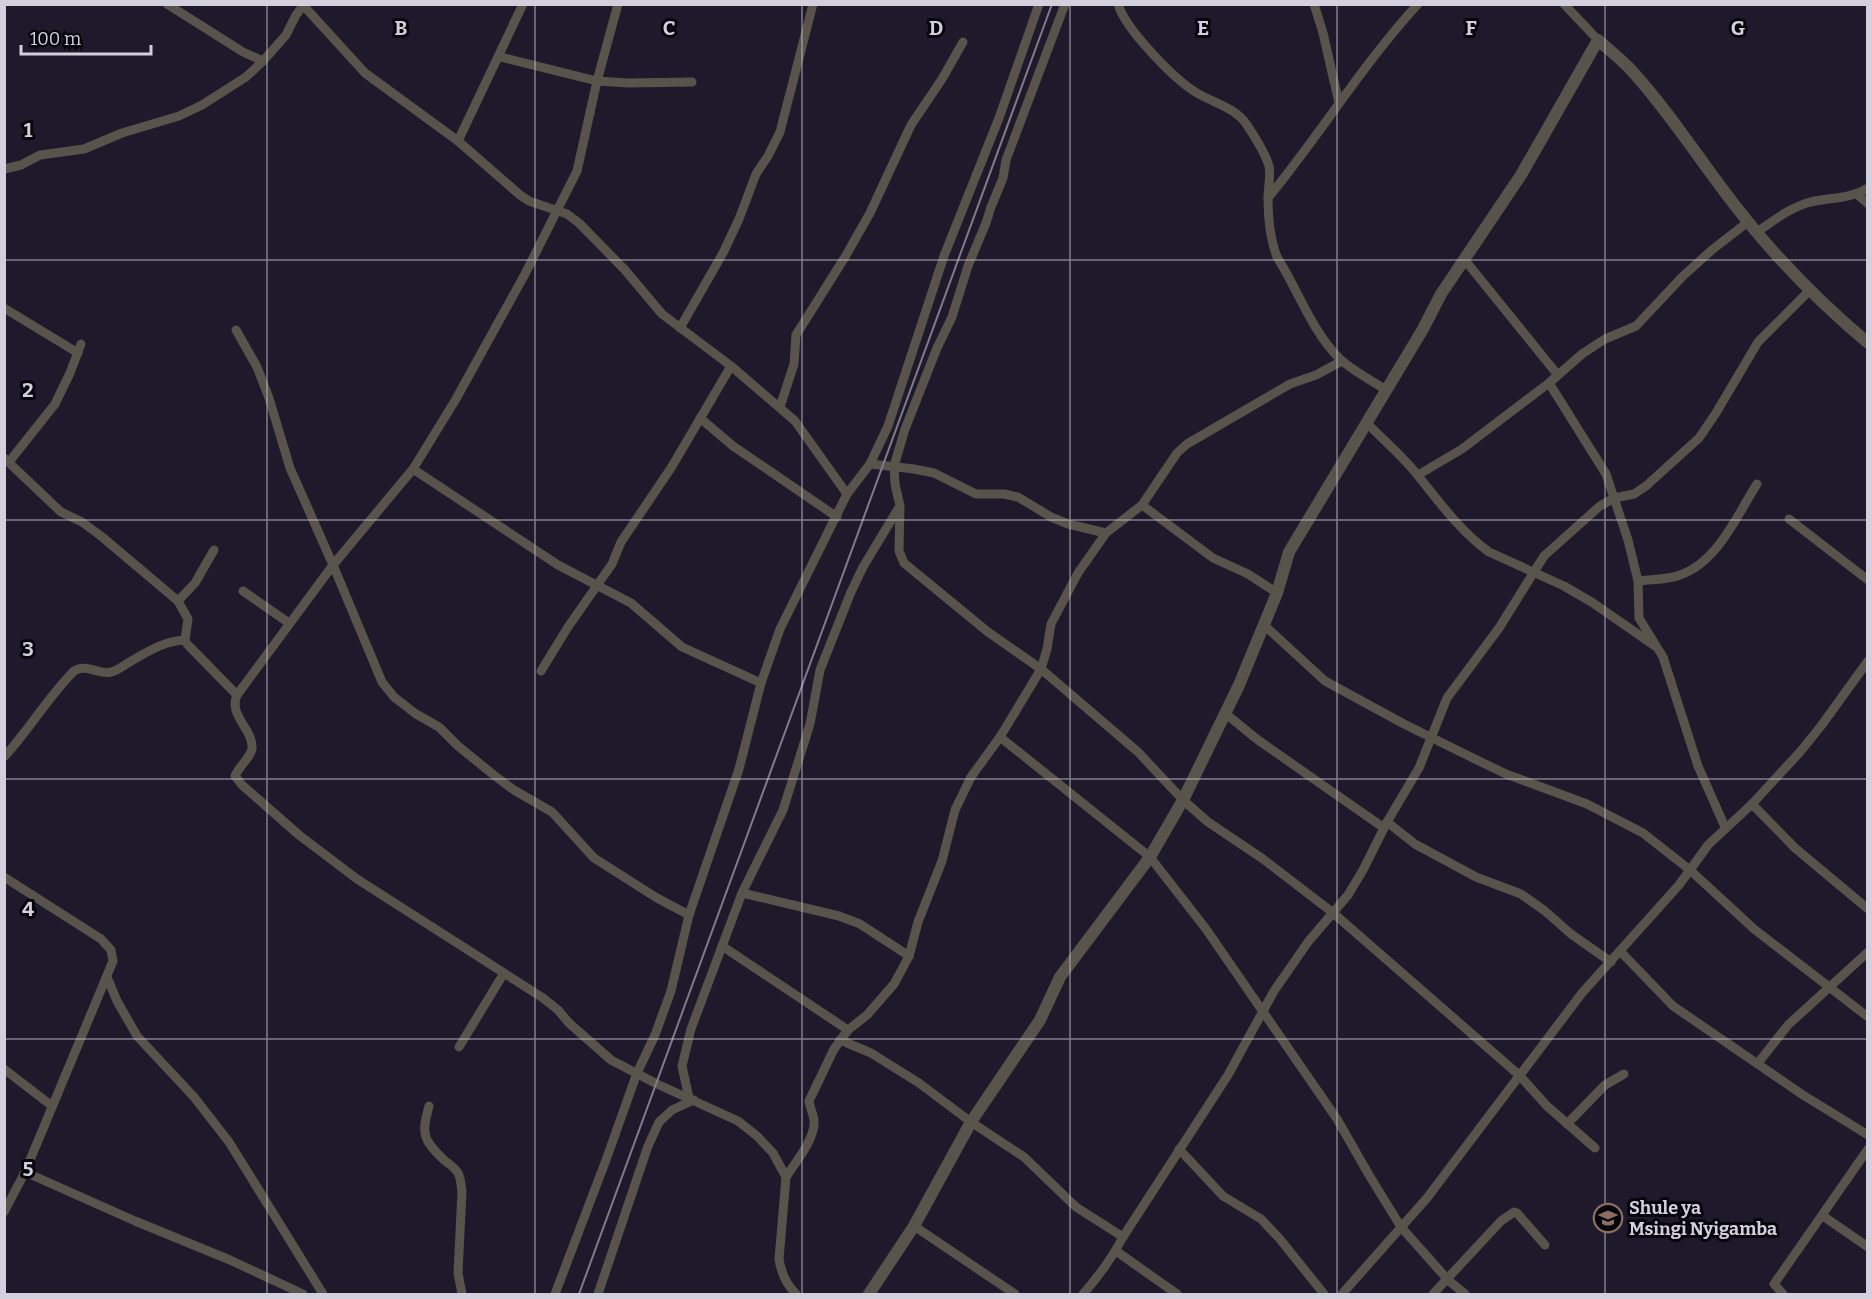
<svg xmlns="http://www.w3.org/2000/svg" width="1872" height="1299" viewBox="0 0 1872 1299" font-family="Bitter,serif">
<style>
.lines{fill:none;stroke-linecap:round;stroke-linejoin:round}
.minor{stroke:#58534b;stroke-width:9}
.tertiary{stroke:#58534b;stroke-width:12}
.rail{stroke:#7f7c8b;stroke-width:2}
.grid{fill:none;stroke:#d2d0dc;stroke-width:1.5;stroke-opacity:0.55}
.labels{text-anchor:middle;dominant-baseline:central;stroke-width:6;stroke-linejoin:round;paint-order:stroke}
.poi-label{font-size:18px;font-weight:bold;fill:#d2d0dc;stroke:#08060d;text-anchor:start}
.grid-label{font-size:20px;text-anchor:middle;font-weight:bold;fill:#d2d0dc;stroke:#08060d;stroke-width:6;stroke-linejoin:round;paint-order:stroke}
</style>
<rect width="100%" height="100%" fill="#1e1a2b"/>
<g class="lines">
<g class="minor">
<polyline points="167,4 243,52 263,61"/>
<polyline points="302,4 365,73 458,141 520,195 529,201 567,214 579,223 625,270 662,314 731,366 795,421 847,494"/>
<path d="M618 4 597 81 577 171 525 274 456 399 413 469 333 565 237 695C228 715 253 729 252 748 252 756 239 766 235 776L242 785 299 835 357 879 543 998 558 1010 569 1023 611 1060 657 1084 738 1121 757 1136 773 1153 786 1177 779 1259C781 1273 786 1284 796 1294"/>
<polyline points="1065,4 1006,160 1003,178 991,207 986,223 968,266 952,317 937,348 905,429 894,466 895,484 900,506 899,551 904,563 988,632 1041,669 1138,752 1183,800 1208,822 1263,859 1332,912 1519,1075 1547,1106 1595,1148"/>
<path d="M1118 4C1125 29 1175 80 1197 93 1214 103 1236 108 1247 125 1255 137 1265 152 1269 166 1271 176 1268 187 1268 198 1268 217 1270 239 1277 257 1298 290 1312 332 1340 359 1353 371 1371 380 1386 390"/>
<polyline points="1314,4 1323,33 1339,103"/>
<polyline points="1564,4 1598,40"/>
<polyline points="500,57 597,81 628,83 692,82"/>
<polyline points="458,141 523,4"/>
<polyline points="4,169 21,165 40,155 84,149 122,133 179,116 202,105 246,77 263,61 286,35 296,15 303,6"/>
<polyline points="1858,195 1868,204"/>
<path d="M1268 198C1320 135 1362 65 1418 4"/>
<path d="M1757 232C1773 221 1788 209 1807 203 1827 197 1849 200 1868 188"/>
<polyline points="1464,259 1557,374"/>
<polyline points="4,308 78,353"/>
<polyline points="680,328 723,253 739,219 756,174 768,156 780,132 813,4"/>
<polyline points="236,330 257,367 269,398 290,468 333,565 382,682 394,697 416,714 439,727 458,746 495,776 514,790 552,812 594,858 657,898 689,915"/>
<polyline points="1549,383 1606,474 1628,540 1638,581 1639,618 1663,657 1698,766 1725,827"/>
<polyline points="780,407 794,364 796,335 845,257 870,213 911,125 942,79 963,42"/>
<polyline points="700,418 733,446 837,517"/>
<path d="M1367 423C1384 441 1404 457 1419 477 1440 503 1461 532 1489 552L1564 586 1593 603 1655 646"/>
<polyline points="4,458 61,512 82,522 101,536 178,601 188,619 185,640 187,644 237,695"/>
<polyline points="9,462 55,404 70,373 81,344"/>
<polyline points="870,464 914,469 934,473 976,494 1004,494 1018,497 1051,517 1068,524 1106,533"/>
<polyline points="413,469 558,565 631,603 682,647 761,683"/>
<polyline points="1418,475 1462,449 1549,383 1582,354 1605,339 1636,326 1683,276 1713,249 1748,222"/>
<polyline points="1142,505 1213,558 1248,574 1277,593"/>
<polyline points="1789,519 1868,580"/>
<path d="M1638 581C1651 579 1668 580 1680 575 1718 562 1737 515 1757 484"/>
<polyline points="243,591 289,623"/>
<polyline points="178,601 195,583 214,550"/>
<polyline points="1264,625 1325,681 1404,724 1481,762 1506,774 1587,804 1643,833 1690,870 1754,929 1868,1017"/>
<polyline points="541,671 568,627 612,564 621,542 671,468 731,366"/>
<polyline points="1226,714 1258,740 1384,828"/>
<polyline points="1000,737 1150,857 1206,929 1337,1119 1369,1175 1401,1227 1448,1280 1465,1294"/>
<path d="M4 757C29 730 48 697 74 671 87 663 98 675 111 672 117 671 123 666 128 663 147 652 163 641 185 640"/>
<polyline points="1752,804 1795,848 1868,909"/>
<polyline points="1387,822 1415,844 1476,877 1521,894 1545,911 1571,934 1611,962"/>
<polyline points="4,877 101,939 111,950 113,961 25,1172 4,1212"/>
<polyline points="742,893 839,916 860,924 909,956"/>
<polyline points="722,946 848,1030"/>
<polyline points="1620,951 1673,1006 1803,1095 1868,1135"/>
<polyline points="107,977 117,1001 137,1036 194,1097 229,1142 323,1294"/>
<polyline points="840,1040 871,1053 919,1083 971,1122 1024,1157 1076,1207 1123,1237"/>
<polyline points="459,1047 504,973"/>
<polyline points="1758,1063 1788,1025 1868,952"/>
<polyline points="4,1069 52,1106"/>
<polyline points="689,1098 682,1066 691,1029 742,893 783,810 810,724 820,670 851,592 863,567 898,509"/>
<path d="M429 1106C421 1134 423 1140 444 1160 449 1164 455 1168 458 1173 461 1178 461 1186 462 1192L458 1273 462 1294"/>
<polyline points="1567,1124 1605,1085 1624,1074"/>
<polyline points="1179,1149 1223,1196 1261,1219 1279,1238 1324,1294"/>
<polyline points="25,1172 135,1221 230,1260 303,1294"/>
<path d="M786 1177C795 1163 816 1138 814 1120 813 1114 810 1107 809 1101L834 1049 848 1030 867 1015 894 984 909 956 918 922 942 861 955 810 971 777 1000 737 1041 669 1047 649 1051 624 1078 573 1106 533 1142 505 1177 453 1187 444 1290 384 1316 375 1342 361"/>
<polyline points="1823,1216 1868,1247"/>
<polyline points="914,1226 1015,1294"/>
<polyline points="1116,1251 1177,1294"/>
<polyline points="555,1294 606,1160 637,1073 655,1035 671,991 689,915 739,769 761,683 780,629 847,494 870,464 888,426 944,256 999,118 1039,4"/>
<polyline points="598,1294 648,1146 659,1122 672,1110 694,1100"/>
<path d="M1083 1294C1099 1276 1112 1258 1123 1237L1228 1075 1274 991 1308 942 1348 895 1363 870 1387 822 1419 768 1447 698 1499 628 1544 556 1600 506 1614 498 1634 494 1646 486 1699 438 1716 413 1758 342 1809 291"/>
<polyline points="1342,1294 1427,1198 1582,993 1679,885 1708,845 1752,804 1800,752 1821,726 1868,661"/>
<polyline points="1433,1294 1501,1221 1514,1212 1517,1213 1545,1245"/>
<polyline points="1783,1294 1774,1284 1868,1149"/>
</g>
<path class="tertiary" d="M869 1294 914 1226 971 1122 1040 1020 1060 977 1150 857 1183 800 1239 685 1277 593 1289 552 1423 329 1441 294 1521 175 1598 40C1609 50 1622 60 1632 71 1675 118 1708 174 1749 223 1785 267 1824 306 1868 343"/>
<polyline class="rail" points="579,1294 1052,4"/>
</g>
<path class="grid" d="M267 4V1294M535 4V1294M802 4V1294M1070 4V1294M1337 4V1294M1605 4V1294M4 260H1868M4 520H1868M4 779H1868M4 1039H1868"/>
<defs>
<g id="school-ring" transform="scale(1.5)"><circle r="9.5" fill="#08060d" stroke="#8d6e63" stroke-width="1.5"/><path d="M0-5L7-2L0 1L-7-2ZM-4 1L0 2.5L4 1V4Q0 6-4 4Z" fill="#8d6e63"/></g>
</defs>
<g fill-rule="evenodd">
<use href="#school-ring" x="1608" y="1218"/>
</g>
<g class="labels">
<g class="poi-label">
<text x="1629" y="1208">Shule ya<tspan x="1629" dy="21">Msingi Nyigamba</tspan></text>
</g>
</g>
<g class="grid-label">
<text x="401" y="35">B</text>
<text x="669" y="35">C</text>
<text x="936" y="35">D</text>
<text x="1203" y="35">E</text>
<text x="1471" y="35">F</text>
<text x="1738" y="35">G</text>
<text x="28" y="137">1</text>
<text x="28" y="397">2</text>
<text x="28" y="656">3</text>
<text x="28" y="916">4</text>
<text x="28" y="1176">5</text>
</g>
<rect width="1872" height="1299" fill="none" stroke="#d2d0dc" stroke-width="12"/>
<path d="M21 45v9h130v-9" fill="none" stroke="#d2d0dc" stroke-width="3"/>
<text x="30" y="45" font-size="18" fill="#d2d0dc" stroke="#08060d" stroke-width="4.5" paint-order="stroke">100 m</text>
</svg>
